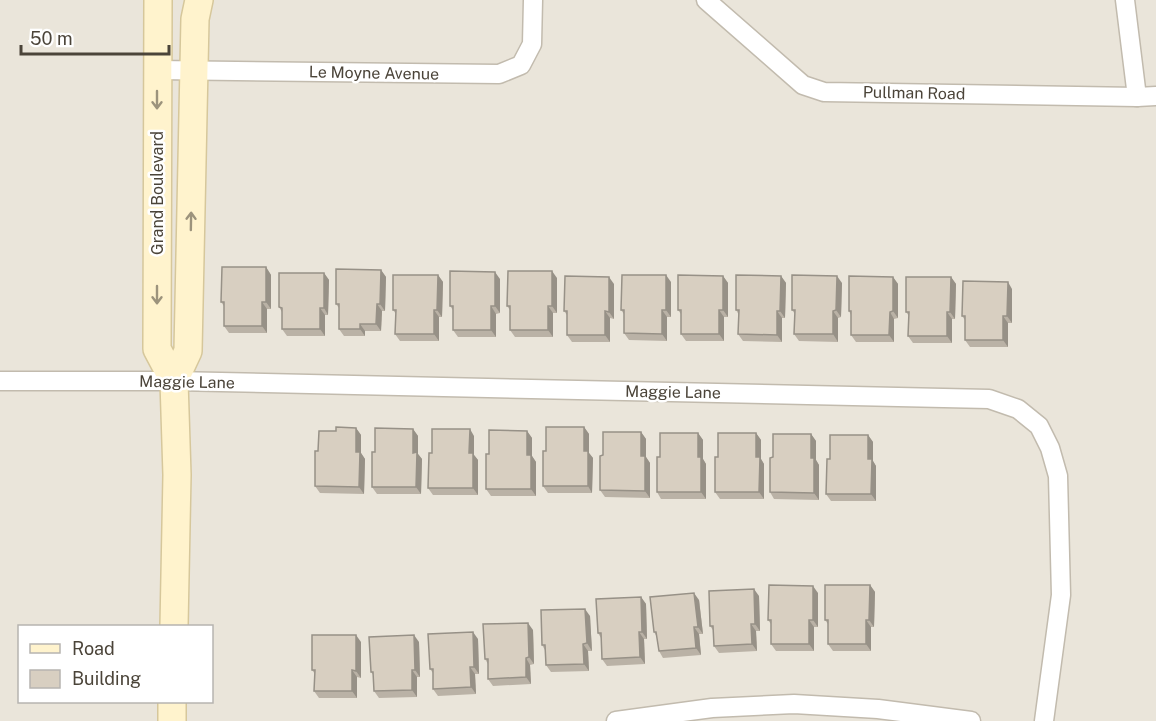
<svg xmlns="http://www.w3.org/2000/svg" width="1156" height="721" viewBox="0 0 1156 721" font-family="'Public Sans',sans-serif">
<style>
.residential{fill:#eae5da;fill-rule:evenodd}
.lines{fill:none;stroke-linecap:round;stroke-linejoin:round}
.street-casing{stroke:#c2bbae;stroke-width:21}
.secondary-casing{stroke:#d6c79b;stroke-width:30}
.street{stroke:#fff;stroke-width:18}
.secondary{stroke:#fff3cd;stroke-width:27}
.wall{fill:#bab2a6}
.shaded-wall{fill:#979187}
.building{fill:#d8cfc1;stroke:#979187;stroke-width:1.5}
.oneway{stroke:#9c937c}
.labels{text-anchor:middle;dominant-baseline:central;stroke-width:5;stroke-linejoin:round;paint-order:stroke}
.street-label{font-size:16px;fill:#4b4439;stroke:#fff}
</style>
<rect width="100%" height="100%" fill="#f6f3ec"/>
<path class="residential" d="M0 0H1156V721H0ZM20 626H212V702H20Z"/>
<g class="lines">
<g class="street-casing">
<g id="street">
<polyline points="706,0 803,85 824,92 1137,97 1156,96"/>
<polyline points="1125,0 1137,97"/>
<polyline points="157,70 499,74 521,65 532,44 533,0"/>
<polyline points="0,381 174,381 989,399 1018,409 1039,426 1050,448 1058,476 1061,595 1044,721"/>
<polyline points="616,721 712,708 794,704 878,709 971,721"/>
</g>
</g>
<g class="secondary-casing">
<g id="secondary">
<polyline points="158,0 157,349 174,381 177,475 174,626"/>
<polyline points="174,381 188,351 195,19 199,0"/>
<polyline points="172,721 172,702"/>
</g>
</g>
<use href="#street" class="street"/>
<use href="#secondary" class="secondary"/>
</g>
<g class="wall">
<polygon points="266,267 271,275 271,309 267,309 267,333 229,333 224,326 224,306 221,302"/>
<polygon points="381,270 386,277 385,311 382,311 381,331 365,331 365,336 344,336 339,329 339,308 336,304"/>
<polygon points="324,273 329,280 328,315 325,315 325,336 287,336 282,329 282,312 279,307"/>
<polygon points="438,275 443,282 442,317 439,317 439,341 400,341 395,334 396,314 393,310"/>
<polygon points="723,276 728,283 728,317 724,317 724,341 686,341 681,334 681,314 678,310"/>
<polygon points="781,276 786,283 785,318 782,318 782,342 743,341 738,334 739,315 736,310"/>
<polygon points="893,277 898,284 898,318 894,319 894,342 856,342 851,335 851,315 849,311"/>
<polygon points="951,277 956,284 955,319 952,319 952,343 913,343 908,336 909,316 906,312"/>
<polygon points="557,278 557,313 553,313 553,337 515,337 510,330 510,310 507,306"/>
<polygon points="500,279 500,313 496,314 496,337 458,337 453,330 453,310 450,306"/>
<polygon points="671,282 671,317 667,317 667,341 629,340 624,333 624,314 621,310"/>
<polygon points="842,283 841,317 838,318 838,342 799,341 794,334 795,314 792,310"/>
<polygon points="614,284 614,319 610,318 610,342 572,342 567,335 567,315 564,311"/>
<polygon points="1012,289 1012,323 1008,323 1008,347 970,347 965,340 965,320 962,316"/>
<polygon points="584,427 589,434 589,453 593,458 592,493 548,493 543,486 546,451"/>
<polygon points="356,428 361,435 361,453 365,459 364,494 320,493 315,486 336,431"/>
<polygon points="413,429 418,436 418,454 422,459 421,494 377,494 372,487 375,452"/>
<polygon points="527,431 532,438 532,456 536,462 536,496 491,496 486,489 489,454"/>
<polygon points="641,432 646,439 646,457 650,463 650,498 605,497 600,490 603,455"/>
<polygon points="698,433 703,440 703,459 706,464 706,499 661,499 657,492 660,457"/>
<polygon points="756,433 761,440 761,459 764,464 764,499 720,499 715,492 718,457"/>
<polygon points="811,434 816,441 816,460 819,465 819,500 774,499 770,492 773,457"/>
<polygon points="868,435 873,442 873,461 876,466 876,501 831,501 826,494 830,459"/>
<polygon points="474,436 474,455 478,460 478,495 433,495 428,488 432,453"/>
<polygon points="870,585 875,592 874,627 871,627 871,651 833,651 828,644 828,624 825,620"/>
<polygon points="818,593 818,627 814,627 814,651 776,651 771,644 771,624 768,620"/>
<polygon points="759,596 760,631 756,631 757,651 719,653 714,646 713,630 710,626"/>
<polygon points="641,597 646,604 647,639 644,639 645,664 607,666 602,659 601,638 598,633"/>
<polygon points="699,600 703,634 699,634 701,655 663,658 659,651 657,637 654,632"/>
<polygon points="590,616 592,651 588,651 589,671 551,672 546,665 545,650 542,645"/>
<polygon points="533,630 534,664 530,665 531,684 493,686 488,679 488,664 485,659"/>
<polygon points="478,639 479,674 475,674 476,694 438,696 433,689 433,673 430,669"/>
<polygon points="361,642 361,678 357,677 357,698 319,698 314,691 315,674 312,670"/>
<polygon points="419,642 420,677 417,677 417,697 379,698 374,691 374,676 371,672"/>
</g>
<g class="shaded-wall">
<polygon points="266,267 271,275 271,309 266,302"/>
<polygon points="381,270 386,277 385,311 380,304"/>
<polygon points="552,271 557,278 557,313 552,306"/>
<polygon points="495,272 500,279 500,313 495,306"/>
<polygon points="324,273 329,280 328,315 324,308"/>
<polygon points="438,275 443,282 442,317 437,310"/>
<polygon points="666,275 671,282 671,317 666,310"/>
<polygon points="723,276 728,283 728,317 723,310"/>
<polygon points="781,276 786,283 785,318 780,311"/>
<polygon points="837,276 842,283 841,317 836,310"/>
<polygon points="609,277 614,284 614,319 609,312"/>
<polygon points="893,277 898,284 898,318 893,311"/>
<polygon points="951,277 956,284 955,319 950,312"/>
<polygon points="1008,282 1012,289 1012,323 1007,316"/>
<polygon points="262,302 267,309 267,333 262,326"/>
<polygon points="377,304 382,311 381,331 376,324"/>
<polygon points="491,306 496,314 496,337 491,330"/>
<polygon points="548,306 553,313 553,337 548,330"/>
<polygon points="320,308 325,315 325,336 320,329"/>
<polygon points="434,310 439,317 439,341 434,334"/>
<polygon points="662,310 667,317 667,341 662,334"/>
<polygon points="719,310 724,317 724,341 719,334"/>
<polygon points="605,311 610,318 610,342 605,335"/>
<polygon points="777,311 782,318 782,342 777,335"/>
<polygon points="833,311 838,318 838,342 833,334"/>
<polygon points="890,312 894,319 894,342 889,335"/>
<polygon points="947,312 952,319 952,343 947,336"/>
<polygon points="1003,316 1008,323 1008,347 1003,340"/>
<polygon points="360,324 365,331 365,336 360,329"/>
<polygon points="584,427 589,434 589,453 593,458 592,493 588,486 584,451"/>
<polygon points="356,428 361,435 361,453 365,459 364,494 359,487 356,452"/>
<polygon points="413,429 418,436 418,454 422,459 421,494 416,487 413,453"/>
<polygon points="470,429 474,436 474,455 478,460 478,495 473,488 469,453"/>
<polygon points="527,431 532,438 532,456 536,462 536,496 531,489 527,455"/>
<polygon points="641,432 646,439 646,457 650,463 650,498 645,491 641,456"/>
<polygon points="698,433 703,440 703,459 706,464 706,499 701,492 698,457"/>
<polygon points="756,433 761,440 761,459 764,464 764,499 759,492 756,457"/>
<polygon points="811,434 816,441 816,460 819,465 819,500 814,493 811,458"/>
<polygon points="868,435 873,442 873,461 876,466 876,501 871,494 868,459"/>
<polygon points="870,585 875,592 874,627 869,620"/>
<polygon points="813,586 818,593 818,627 813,620"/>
<polygon points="754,589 759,596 760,631 755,624"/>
<polygon points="694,593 699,600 703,634 698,627"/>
<polygon points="641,597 646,604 647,639 642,632"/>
<polygon points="585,609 590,616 592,651 587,643"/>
<polygon points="809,620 814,627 814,651 809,644"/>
<polygon points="866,620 871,627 871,651 866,644"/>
<polygon points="528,623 533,630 534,664 529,657"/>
<polygon points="751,624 756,631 757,651 752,644"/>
<polygon points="694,627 699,634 701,655 696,648"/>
<polygon points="473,632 478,639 479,674 474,667"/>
<polygon points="639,632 644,639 645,664 640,657"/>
<polygon points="356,635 361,642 361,678 356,671"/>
<polygon points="414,635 419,642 420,677 415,670"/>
<polygon points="583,644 588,651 589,671 584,664"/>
<polygon points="526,658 530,665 531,684 526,677"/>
<polygon points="470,667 475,674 476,694 471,687"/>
<polygon points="352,670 357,677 357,698 352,691"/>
<polygon points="412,670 417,677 417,697 412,690"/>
</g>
<g class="building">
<polygon points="222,267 266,267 266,302 262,302 262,326 224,326 224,302 221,302"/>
<polygon points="336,269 381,270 380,304 377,304 376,324 360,324 360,329 339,329 339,304 336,304"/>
<polygon points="450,271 495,272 495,306 491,306 491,330 453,330 453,306 450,306"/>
<polygon points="508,271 552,271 552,306 548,306 548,330 510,330 510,306 507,306"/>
<polygon points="279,273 324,273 324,308 320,308 320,329 282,329 282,308 279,307"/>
<polygon points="393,275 438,275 437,310 434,310 434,334 395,334 396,310 393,310"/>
<polygon points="622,275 666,275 666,310 662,310 662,334 624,333 624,310 621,310"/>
<polygon points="678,275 723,276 723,310 719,310 719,334 681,334 681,310 678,310"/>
<polygon points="736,275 781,276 780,311 777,311 777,335 738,334 739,310 736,310"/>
<polygon points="792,275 837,276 836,310 833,311 833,334 794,334 795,310 792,310"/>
<polygon points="565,276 609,277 609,312 605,311 605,335 567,335 567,311 564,311"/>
<polygon points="849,276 893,277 893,311 890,312 889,335 851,335 851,311 849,311"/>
<polygon points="906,277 951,277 950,312 947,312 947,336 908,336 909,312 906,312"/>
<polygon points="963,281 1008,282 1007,316 1003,316 1003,340 965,340 965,316 962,316"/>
<polygon points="336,427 356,428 356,452 360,452 359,487 315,486 315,451 318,451 319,431 336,431"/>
<polygon points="546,427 584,427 584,451 588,451 588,486 543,486 543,451 546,451"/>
<polygon points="375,428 413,429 413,453 417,452 416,487 372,487 372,452 375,452"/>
<polygon points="432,429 470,429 469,453 473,453 473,488 428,488 429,453 432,453"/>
<polygon points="489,430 527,431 527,455 531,455 531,489 486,489 486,454 489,454"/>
<polygon points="603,432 641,432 641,456 645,456 645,491 600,490 600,456 603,455"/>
<polygon points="660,433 698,433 698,457 701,457 701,492 657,492 657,457 660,457"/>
<polygon points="718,433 756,433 756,457 760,457 759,492 715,492 715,457 718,457"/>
<polygon points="773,434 811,434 811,458 814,458 814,493 770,492 770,458 773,457"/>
<polygon points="830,435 868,435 868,459 872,459 871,494 826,494 827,459 830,459"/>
<polygon points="769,585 813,586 813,620 809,620 809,644 771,644 771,620 768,620"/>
<polygon points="825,585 870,585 869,620 866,620 866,644 828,644 828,620 825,620"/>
<polygon points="754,589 755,624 751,624 752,644 714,646 713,626 710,626 709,591"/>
<polygon points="694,593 698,627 694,627 696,648 659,651 656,632 654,632 650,597"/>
<polygon points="641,597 642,632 639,632 640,657 602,659 601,633 598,633 596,599"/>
<polygon points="585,609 587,643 583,644 584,664 546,665 545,645 542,645 541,610"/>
<polygon points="528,623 529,657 526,658 526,677 488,679 488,659 485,659 483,624"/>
<polygon points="473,632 474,667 470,667 471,687 433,689 433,669 430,669 428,634"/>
<polygon points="312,635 356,635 356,671 352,670 352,691 314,691 315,670 312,670"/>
<polygon points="414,635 415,670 412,670 412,690 374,691 373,672 371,672 369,637"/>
</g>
<defs><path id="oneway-shaft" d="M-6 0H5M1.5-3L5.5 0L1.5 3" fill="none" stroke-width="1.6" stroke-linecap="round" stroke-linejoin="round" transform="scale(1.5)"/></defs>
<g class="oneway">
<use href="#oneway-shaft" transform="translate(157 100) rotate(90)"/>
<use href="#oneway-shaft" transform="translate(191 221) rotate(-89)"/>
<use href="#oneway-shaft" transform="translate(157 295) rotate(90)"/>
</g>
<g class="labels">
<g class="street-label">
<text transform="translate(374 73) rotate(1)">Le Moyne Avenue</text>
<text transform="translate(914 93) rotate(1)">Pullman Road</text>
<text transform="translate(157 193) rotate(-90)">Grand Boulevard</text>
<text transform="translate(187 382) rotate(1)">Maggie Lane</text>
<text transform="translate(673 392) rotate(1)">Maggie Lane</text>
</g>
</g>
<rect x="18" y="625" width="195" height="78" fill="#ffffff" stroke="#b7b4b0" stroke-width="1.5"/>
<rect x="30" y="644" width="30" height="9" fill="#fff3cd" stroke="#b7b4b0" stroke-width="1.5"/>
<text x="72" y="655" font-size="18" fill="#4b4439">Road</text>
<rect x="30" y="670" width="30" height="18" fill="#d8cfc1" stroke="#b7b4b0" stroke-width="1.5"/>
<text x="72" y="685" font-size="18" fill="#4b4439">Building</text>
<path d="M21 45v9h148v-9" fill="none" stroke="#4b4439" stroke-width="3"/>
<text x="30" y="45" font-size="18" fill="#4b4439" stroke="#ffffff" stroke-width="4.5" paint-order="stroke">50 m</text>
</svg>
